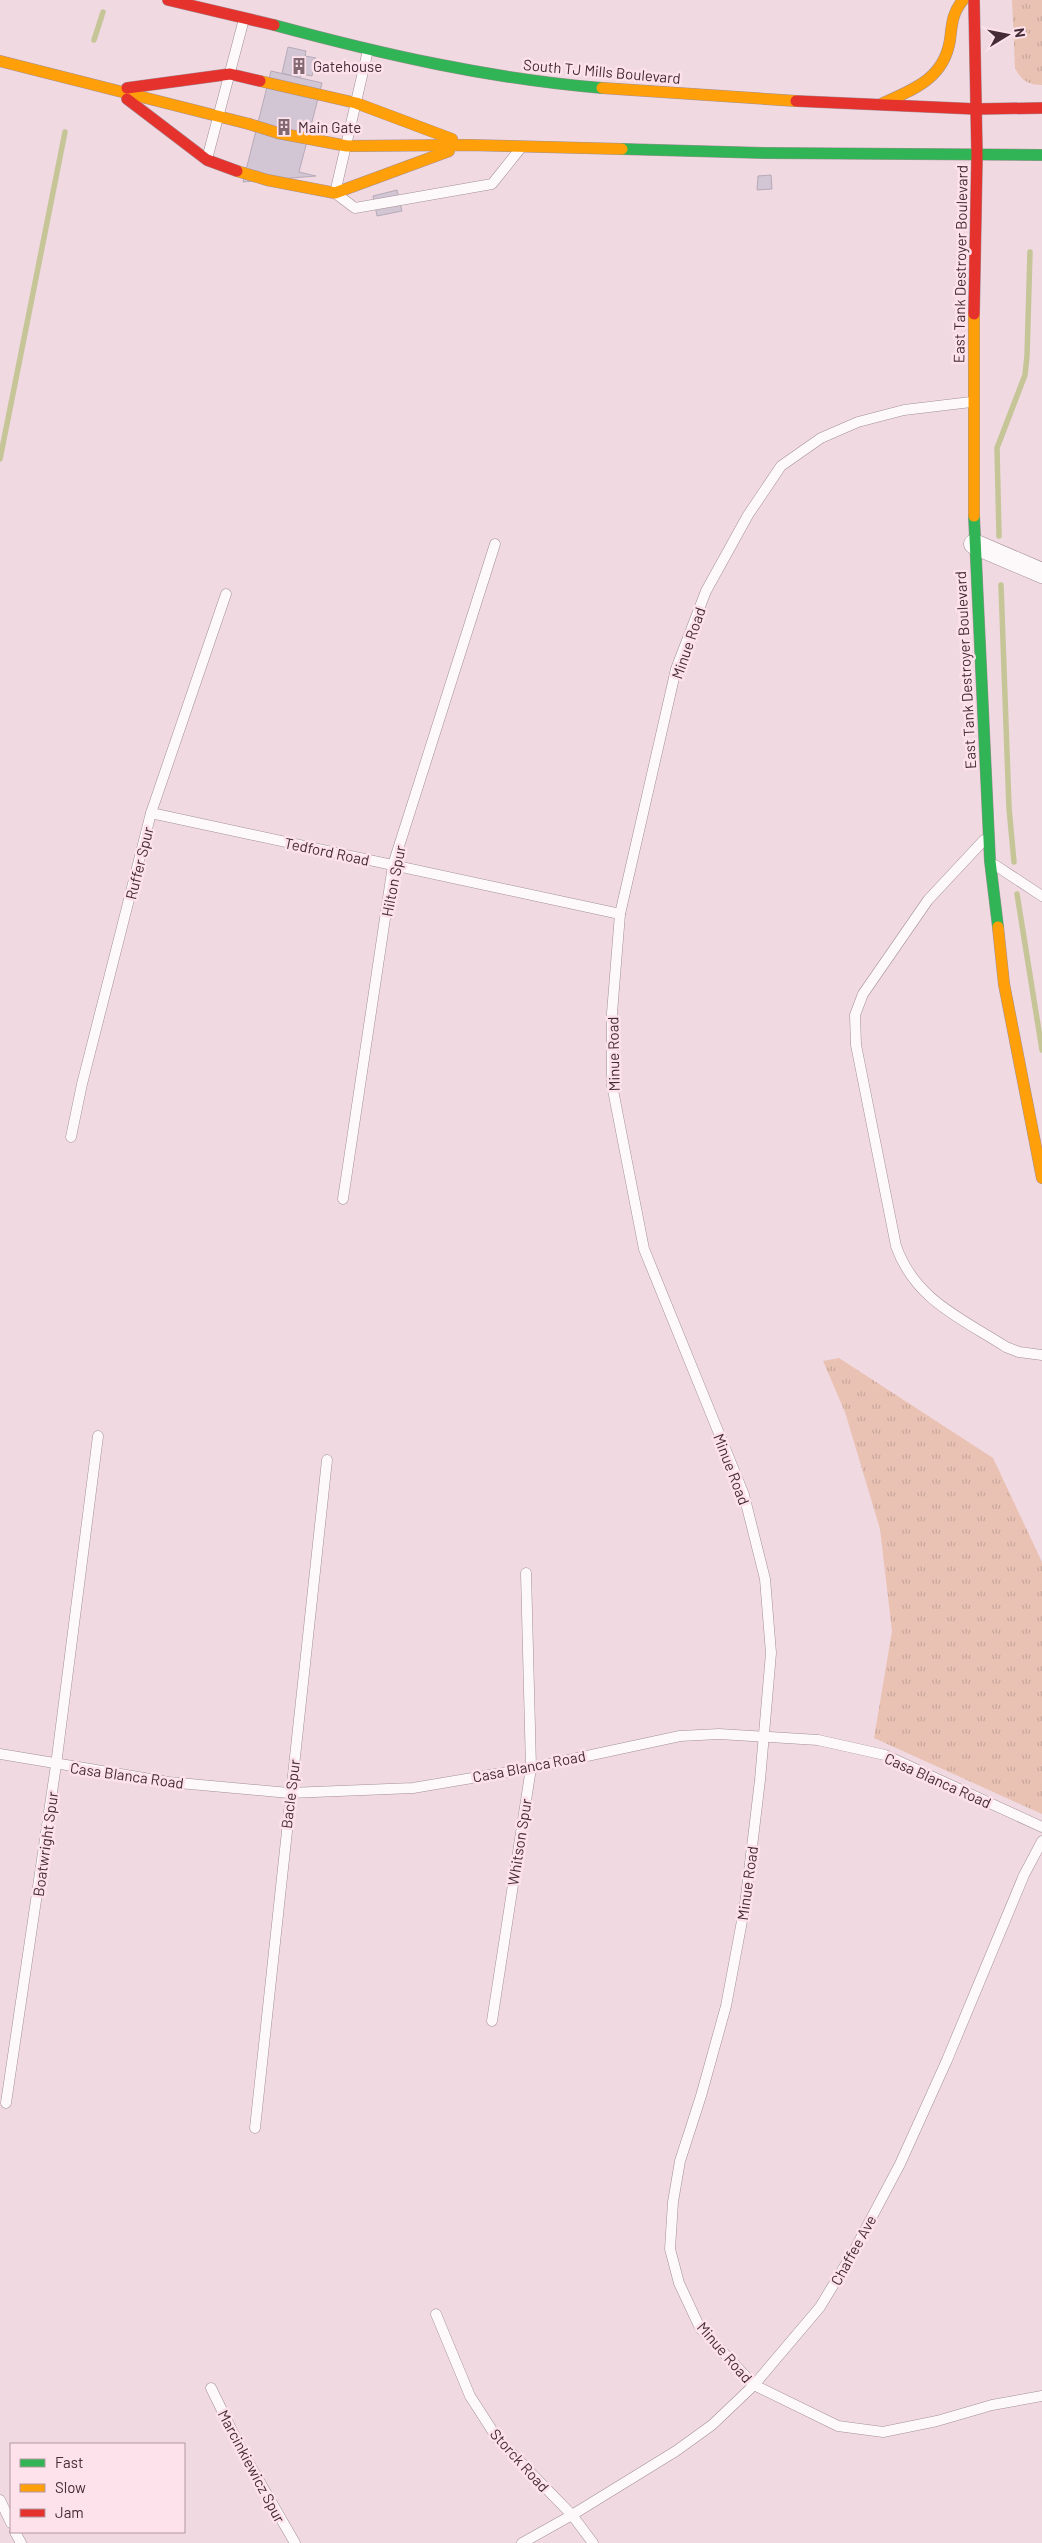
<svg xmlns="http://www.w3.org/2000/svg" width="1042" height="2543" viewBox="0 0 1042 2543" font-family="Barlow,sans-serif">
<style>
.park{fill:url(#park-tufts)}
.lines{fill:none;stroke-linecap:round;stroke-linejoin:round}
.stream{stroke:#c5c598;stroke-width:5.5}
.building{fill:#d2c5d4;stroke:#b7aab8}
.lane-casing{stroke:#a48f97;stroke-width:11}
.street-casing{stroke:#a48f97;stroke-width:21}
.fast-casing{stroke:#a48f97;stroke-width:12}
.slow-casing{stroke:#a48f97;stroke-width:12}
.jam-casing{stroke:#a48f97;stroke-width:12}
.lane{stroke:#fdf9fa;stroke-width:10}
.street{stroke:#fdf9fa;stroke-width:20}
.fast{stroke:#30b455;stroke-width:11}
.slow{stroke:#ff9f0a;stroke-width:11}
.jam{stroke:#e5322d;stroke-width:11}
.labels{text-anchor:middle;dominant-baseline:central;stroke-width:5;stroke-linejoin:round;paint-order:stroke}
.poi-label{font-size:15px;fill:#452b35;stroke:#fde1eb;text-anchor:start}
.street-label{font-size:15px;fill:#452b35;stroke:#fde1eb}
</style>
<defs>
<pattern id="park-tufts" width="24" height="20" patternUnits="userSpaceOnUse" patternTransform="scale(1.25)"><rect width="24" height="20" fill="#e9c2b3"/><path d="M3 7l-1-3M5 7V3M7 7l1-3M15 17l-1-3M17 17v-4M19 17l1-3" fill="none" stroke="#c9a79b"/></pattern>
</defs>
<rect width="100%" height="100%" fill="#f0d9e1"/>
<g class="park">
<path d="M1012 0H1042V85C1028 85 1021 80 1015 68Z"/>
<polygon points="839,1358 993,1458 1042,1562 1042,1814 874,1738 892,1631 880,1529 845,1412 823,1361"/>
</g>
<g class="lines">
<g class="stream">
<polyline points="94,40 103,12"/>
<polyline points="0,459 65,132"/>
<polyline points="999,536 997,448 1025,375 1027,356 1030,252"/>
<polyline points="1001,585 1009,808 1014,862"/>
<polyline points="1017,894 1042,1050"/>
</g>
</g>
<g class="building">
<polygon points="288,47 306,51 305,56 316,58 312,76 301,74 300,78 282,73"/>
<polygon points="271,71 322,83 299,172 316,176 243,182"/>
<polygon points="771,175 772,189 757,190 758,176"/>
<polygon points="397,190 402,211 377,216 373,196"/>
</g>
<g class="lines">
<g class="lane-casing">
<g id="lane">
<polyline points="368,50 335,193 355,208 492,184 520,149"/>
<polyline points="207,159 244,19"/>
<polyline points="971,402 904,410 858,422 821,438 781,466 748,515 706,591 676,669 620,914 612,1013 612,1085 644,1249 744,1495 765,1579 771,1653 760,1780 745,1905 726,2006 701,2096 680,2161 673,2202 670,2249 679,2283 700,2328 754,2385 838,2426 883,2432 937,2421 992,2405 1042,2396"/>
<polyline points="151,813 620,914"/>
<path d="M984 840 928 900 863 994 855 1015 856 1045 896 1246C915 1300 961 1318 1006 1347L1019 1352 1042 1355"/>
<polyline points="995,865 1042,896"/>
<polyline points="71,1137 82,1084 151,813 226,594"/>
<polyline points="343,1199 393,865 495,544"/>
<polyline points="0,1754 168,1782 289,1793 413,1788 531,1768 680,1736 719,1734 818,1740 885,1755 1042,1827"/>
<polyline points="492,2021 531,1768 526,1573"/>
<polyline points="6,2103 56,1765 98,1436"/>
<polyline points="255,2128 327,1460"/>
<polyline points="436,2314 470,2396 497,2438 572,2515 593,2543"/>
<polyline points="211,2388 243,2453 295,2543"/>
<polyline points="0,2500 11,2523"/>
<polyline points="15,2532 21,2543"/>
<polyline points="522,2543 572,2515 676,2451 712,2425 754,2385 820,2307 855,2249 900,2164 947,2060 1024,1875 1042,1841"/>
</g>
</g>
<g class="street-casing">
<polyline id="street" points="974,544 1042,573"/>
</g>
<g class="fast-casing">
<g id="fast">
<path d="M274 25C381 54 491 79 602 88"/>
<polyline points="622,149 764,153 1042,155"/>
<polyline points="974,516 990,861 998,927"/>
</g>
</g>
<g class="slow-casing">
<g id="slow">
<polyline points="0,61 249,124"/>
<polyline points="260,81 356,103 452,139"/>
<polyline points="602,88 796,101"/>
<path d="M883 103C915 89 944 78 950 40 952 24 952 13 963 0"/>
<polyline points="249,124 278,133 347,146 467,145 622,149"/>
<polyline points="237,171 267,180 335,193 449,151"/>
<polyline points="974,516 974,314"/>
<polyline points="998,927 1004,984 1042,1178"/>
</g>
</g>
<g class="jam-casing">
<g id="jam">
<polyline points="168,0 274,25"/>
<polyline points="127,88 230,74 260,81"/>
<polyline points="127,99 207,160 237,171"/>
<polyline points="796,101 976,109 1042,108"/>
<polyline points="974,314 977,155 974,0"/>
</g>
</g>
<use href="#lane" class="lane"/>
<use href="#street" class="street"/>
<use href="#fast" class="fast"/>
<use href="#slow" class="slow"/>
<use href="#jam" class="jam"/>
</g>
<defs>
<g id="building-bare" transform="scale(1.35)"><path d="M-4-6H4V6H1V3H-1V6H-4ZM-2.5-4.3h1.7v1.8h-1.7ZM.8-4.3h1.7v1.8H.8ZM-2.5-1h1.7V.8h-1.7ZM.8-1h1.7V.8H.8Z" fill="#816871" stroke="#fde1eb" stroke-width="2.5" paint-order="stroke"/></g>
</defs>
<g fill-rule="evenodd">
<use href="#building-bare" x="299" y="66"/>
<use href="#building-bare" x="284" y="127"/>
</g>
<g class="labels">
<g class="poi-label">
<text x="313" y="66">Gatehouse</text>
<text x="298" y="127">Main Gate</text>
</g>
<g class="street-label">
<text transform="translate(602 71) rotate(5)">South TJ Mills Boulevard</text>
<text transform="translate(960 264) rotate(-89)">East Tank Destroyer Boulevard</text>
<text transform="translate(688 643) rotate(-71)">Minue Road</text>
<text transform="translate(965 670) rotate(-93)">East Tank Destroyer Boulevard</text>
<text transform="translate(327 851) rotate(12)">Tedford Road</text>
<text transform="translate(139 863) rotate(-76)">Ruffer Spur</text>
<text transform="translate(393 881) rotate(-79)">Hilton Spur</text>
<text transform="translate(613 1054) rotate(-91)">Minue Road</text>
<text transform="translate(732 1469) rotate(69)">Minue Road</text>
<text transform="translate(529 1766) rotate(-11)">Casa Blanca Road</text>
<text transform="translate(127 1775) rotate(8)">Casa Blanca Road</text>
<text transform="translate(938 1780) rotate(24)">Casa Blanca Road</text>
<text transform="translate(290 1794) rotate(-83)">Bacle Spur</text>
<text transform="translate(519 1842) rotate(-81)">Whitson Spur</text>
<text transform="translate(45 1844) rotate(-82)">Boatwright Spur</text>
<text transform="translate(747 1883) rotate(-82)">Minue Road</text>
<text transform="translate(853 2250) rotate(-61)">Chaffee Ave</text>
<text transform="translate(725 2352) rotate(49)">Minue Road</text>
<text transform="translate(520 2460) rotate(48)">Storck Road</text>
<text transform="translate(252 2466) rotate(62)">Marcinkiewicz Spur</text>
</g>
</g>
<rect x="10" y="2443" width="175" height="90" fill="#fde1eb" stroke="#b398a2"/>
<rect x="20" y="2459" width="25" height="8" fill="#30b455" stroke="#b398a2"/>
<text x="55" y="2468" font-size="15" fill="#452b35">Fast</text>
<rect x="20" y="2484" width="25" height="8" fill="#ff9f0a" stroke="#b398a2"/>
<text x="55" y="2493" font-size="15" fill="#452b35">Slow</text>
<rect x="20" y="2509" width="25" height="8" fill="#e5322d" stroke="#b398a2"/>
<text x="55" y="2518" font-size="15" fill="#452b35">Jam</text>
<g transform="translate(1007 35) rotate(80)" stroke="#fde1eb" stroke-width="4" paint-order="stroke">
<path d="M0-4L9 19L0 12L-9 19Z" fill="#452b35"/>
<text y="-8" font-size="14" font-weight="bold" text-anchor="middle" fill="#452b35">N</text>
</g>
</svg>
